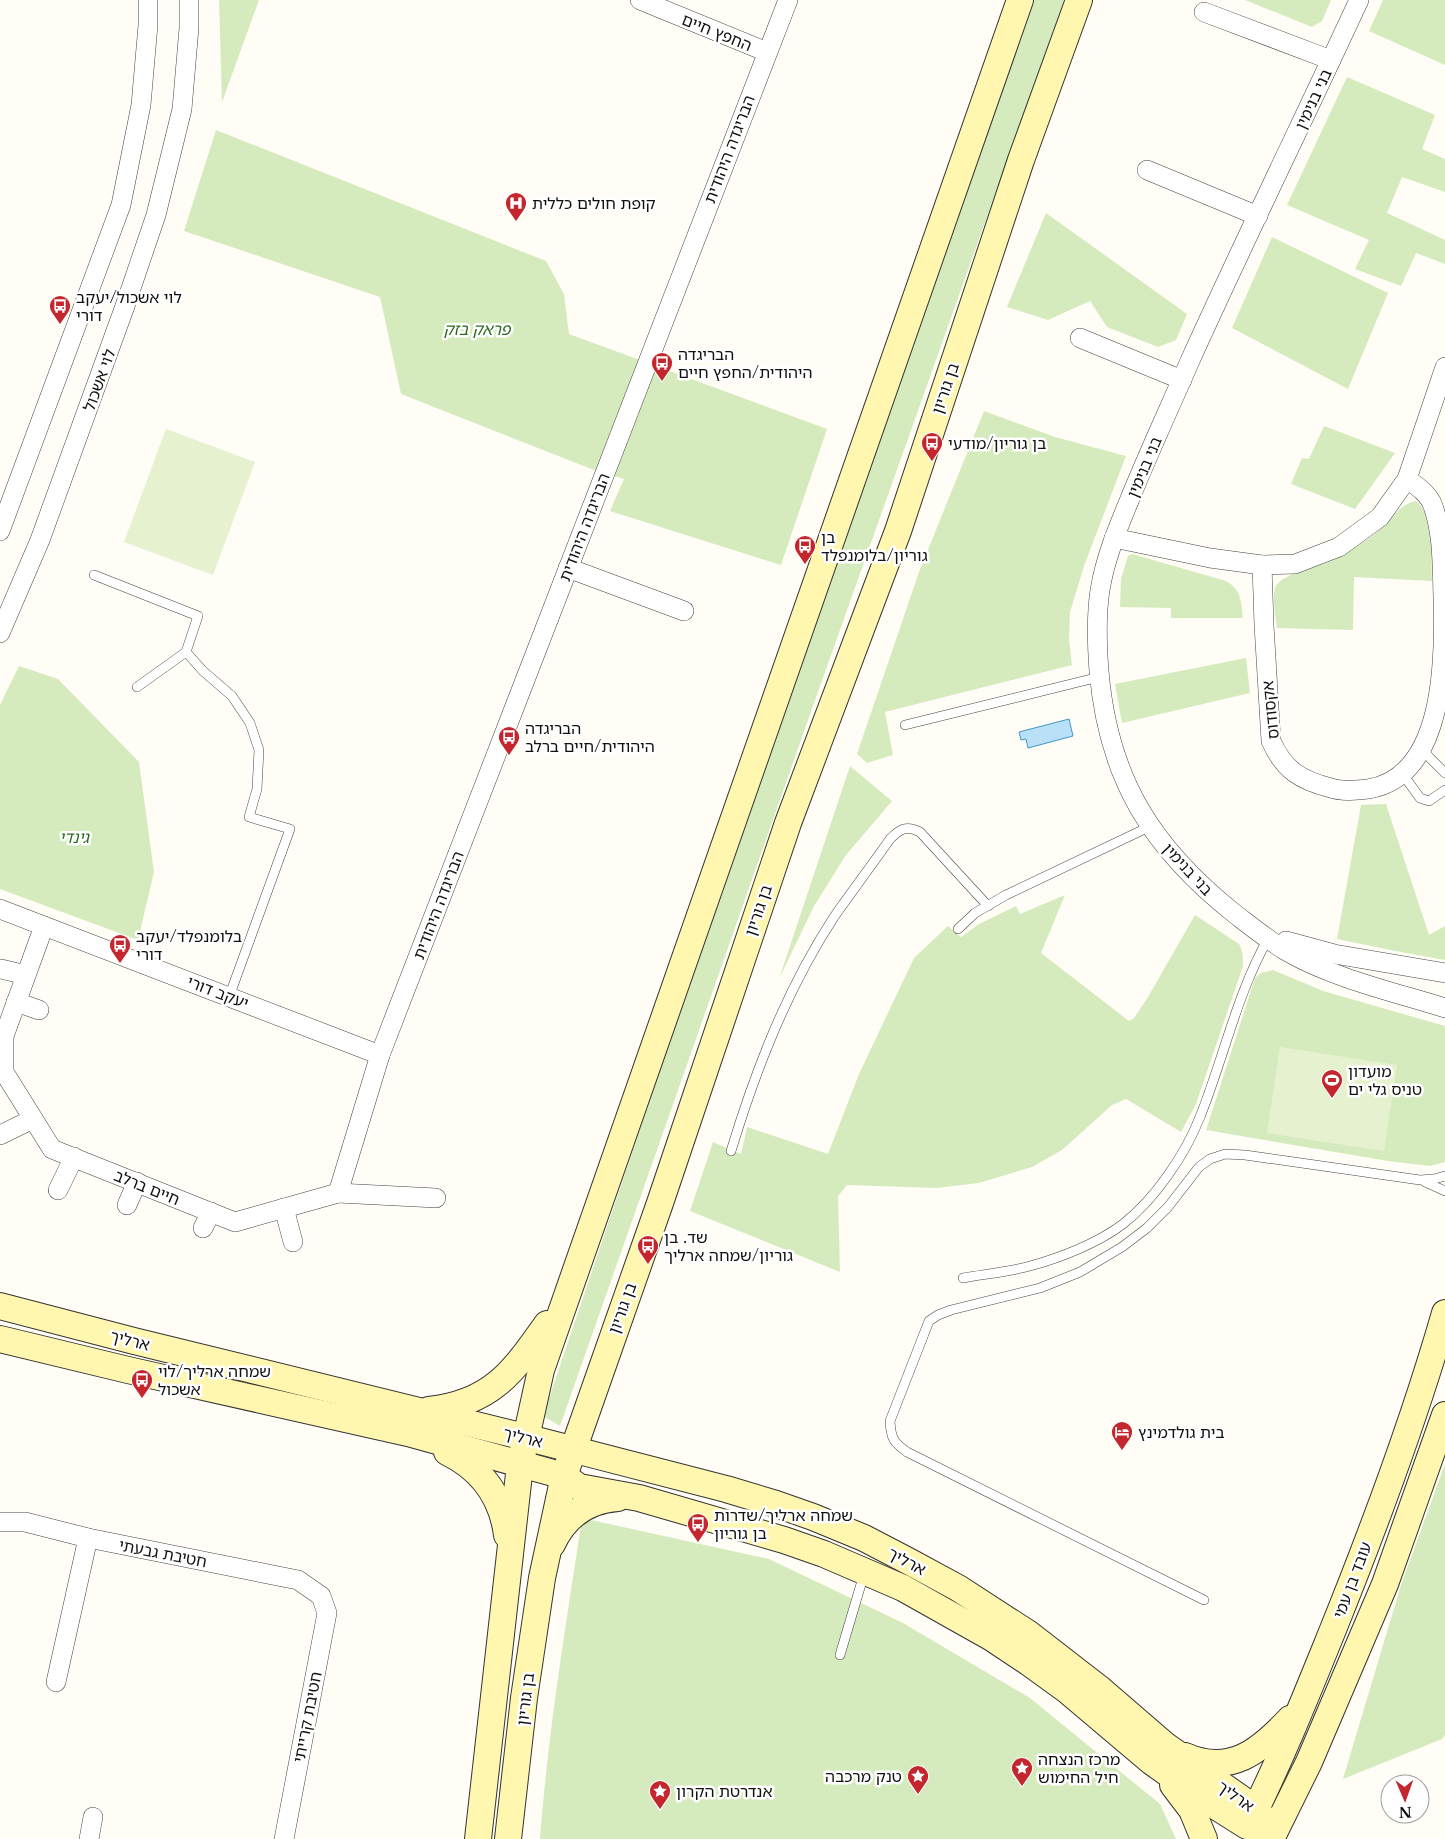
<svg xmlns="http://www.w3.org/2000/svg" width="1445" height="1839" viewBox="0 0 1445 1839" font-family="'Libre Baskerville','Noto Sans Hebrew',serif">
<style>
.green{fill:#d5ebbd}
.pitch{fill:#e6f2cf}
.water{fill:#b9e0f7;stroke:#3f96cf}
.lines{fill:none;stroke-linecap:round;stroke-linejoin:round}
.lane-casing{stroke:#444;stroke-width:10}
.street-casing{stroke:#444;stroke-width:20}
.secondary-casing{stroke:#333;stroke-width:28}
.lane{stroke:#fff;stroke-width:9}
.street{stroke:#fff;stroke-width:19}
.secondary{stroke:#fff6b0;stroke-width:26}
.labels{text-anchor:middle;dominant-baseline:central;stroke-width:5;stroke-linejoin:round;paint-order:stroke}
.street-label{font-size:16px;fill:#111;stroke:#fff}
.poi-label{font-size:16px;fill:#111;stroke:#fff;text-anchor:start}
.park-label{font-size:16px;font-style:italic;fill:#2f6b1f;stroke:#fff}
</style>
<rect width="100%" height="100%" fill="#fffdf5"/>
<g class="green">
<polygon points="219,0 259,0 222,102"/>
<polygon points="1034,0 1064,0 814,703 560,1426 543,1416 785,700"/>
<polygon points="1245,0 1331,0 1322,21 1312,27"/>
<polygon points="1383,0 1445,0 1445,65 1369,31"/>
<polygon points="1347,77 1435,115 1422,149 1445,159 1445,192 1402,177 1387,213 1445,240 1445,264 1416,253 1401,286 1355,269 1369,240 1287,205"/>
<polygon points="216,130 546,261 564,294 569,334 827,429 781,565 610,511 624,479 594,470 401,394 380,297 184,231"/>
<polygon points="1046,213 1187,314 1176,340 1158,347 1107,327 1090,301 1048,320 1007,307"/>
<polygon points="1272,237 1388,293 1348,389 1232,328"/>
<polygon points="984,411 1055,437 1126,456 1084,566 1070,612 1069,640 1072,665 885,712 893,755 867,763 857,754 919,572"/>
<polygon points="1324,426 1395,453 1355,509 1291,484 1302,458 1309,459"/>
<path d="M1415 501C1435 511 1431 560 1432 581L1354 577 1353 630 1277 628C1276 619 1271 594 1276 586 1283 573 1321 567 1335 559 1349 552 1365 542 1377 532 1390 522 1398 505 1415 501Z"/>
<path d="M1132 554 1226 581C1242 590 1241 602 1243 618H1171V608L1120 607 1121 579 1128 556Z"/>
<polygon points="1246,658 1250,693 1122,723 1115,684"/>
<polygon points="19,666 58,679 139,762 154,872 138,940 0,889 0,705"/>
<polygon points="850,766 892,801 846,855 814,906 779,979"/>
<polygon points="1386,804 1429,935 1445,926 1445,960 1390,950 1337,939 1361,805"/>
<path d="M1065 895 1041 953 1129 1021 1134 1018 1148 997 1195 915 1239 944C1243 951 1243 958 1243 966L1196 1104 1181 1132 1126 1099 1112 1105 1062 1150 1032 1167 979 1183 936 1188 847 1185 838 1196 840 1272 690 1211 713 1142 741 1154 747 1127 828 1154 859 1074 914 958 948 926 961 937 979 924 1016 906 1020 914Z"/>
<polygon points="1273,970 1323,991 1445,1026 1445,1162 1430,1166 1388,1161 1206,1130 1255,978 1261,973"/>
<polygon points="1445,1464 1445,1735 1442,1739 1343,1779 1401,1585"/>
<path d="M582 1518 769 1559 903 1623 1030 1698 1160 1804 1176 1839H540C548 1731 566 1625 582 1518Z"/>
</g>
<g class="pitch">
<polygon points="166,429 255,462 213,575 124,542"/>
<polygon points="1280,1047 1397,1065 1384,1151 1267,1133"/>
</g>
<polygon class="water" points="1069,719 1073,736 1028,748 1026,739 1021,740 1019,732"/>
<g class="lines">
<g class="lane-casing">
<g id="lane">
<polyline points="94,575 198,616 186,652 137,687"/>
<polyline points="186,652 203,671 232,696 250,723 259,750 257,789 249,817 290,829 229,997"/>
<polyline points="905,725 1099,677"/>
<polyline points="1424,752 1445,773"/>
<polyline points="1404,776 1420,798 1429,801 1445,790"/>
<polyline points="958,929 975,913 1006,895 1151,826"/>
<path d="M731 1151C756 1069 787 989 834 917 852 891 872 865 890 839 900 829 906 825 920 832L988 906"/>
<polyline points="1425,1182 1445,1191"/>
<path d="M963 1278C985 1274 1008 1272 1030 1266 1060 1258 1098 1243 1123 1224 1155 1199 1185 1155 1200 1117 1224 1057 1237 993 1269 937"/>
<path d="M1204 1600 907 1452C893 1442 891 1438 890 1421L929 1321 938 1315 951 1310 1040 1288 1080 1272 1122 1247 1147 1228 1168 1207 1199 1167 1210 1159 1225 1154 1245 1155 1420 1180 1434 1179 1445 1176"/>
<polyline points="840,1655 864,1574"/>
</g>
</g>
<g class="street-casing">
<g id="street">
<polyline points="640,0 767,52"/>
<path d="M1359 0C1303 121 1244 241 1189 363 1169 409 1148 454 1129 501 1117 530 1105 559 1100 590 1096 616 1097 645 1099 671 1108 779 1152 848 1235 914 1252 927 1268 940 1286 951 1332 978 1394 992 1445 1008"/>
<polyline points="1204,12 1331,60"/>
<polyline points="1147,170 1258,216"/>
<polyline points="1080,338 1182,380"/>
<polyline points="0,531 121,205 141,105 148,25 148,0"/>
<polyline points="1114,538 1210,558 1262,565 1295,564 1339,547 1380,517 1407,479 1445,367"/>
<path d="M1262 565 1264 625 1271 741C1284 770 1300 780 1331 788 1343 792 1356 790 1368 789 1445 777 1445 659 1443 596 1442 566 1443 534 1433 506 1429 494 1417 486 1407 479"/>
<polyline points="568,568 684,611"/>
<polyline points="0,633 40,540 125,306 156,215 182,109 189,28 189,0"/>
<polyline points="0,909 380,1055"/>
<polyline points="44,926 4,1036 4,1072 52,1149 235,1222 338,1193 380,1055 788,0"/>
<polyline points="1286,941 1334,954 1445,973"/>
<polyline points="1,969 26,975"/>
<polyline points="16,1002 39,1010"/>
<polyline points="0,1135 33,1119"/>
<polyline points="58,1190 74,1157"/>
<polyline points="338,1193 436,1198"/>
<polyline points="127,1205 137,1182"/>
<polyline points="284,1208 293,1242"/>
<polyline points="203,1228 211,1212"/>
<polyline points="0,1522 25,1522 88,1538 298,1580 321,1596 327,1613 284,1839"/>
<polyline points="56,1682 88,1538"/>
<polyline points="89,1839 93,1817"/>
</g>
</g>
<g class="secondary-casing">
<g id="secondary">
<polyline points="0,1306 134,1341 525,1437 726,1489 776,1504 813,1517 864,1538 910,1562 958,1588 1029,1634 1100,1689 1166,1746 1256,1809 1274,1832"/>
<polyline points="0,1339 128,1370 408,1433 564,1476 579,1487 639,1498 784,1540 824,1554 903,1588 992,1638 1028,1662 1068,1691 1152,1762 1204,1799 1247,1826 1274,1832"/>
<path d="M429 1410C492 1403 513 1372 547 1324"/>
<path d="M447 1452C482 1469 502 1496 507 1535"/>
<path d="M552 1544C565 1516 587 1500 618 1498"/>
<path d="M1185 1756C1230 1776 1260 1751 1290 1719"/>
<polyline points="1173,1785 1192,1810 1204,1839"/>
<path d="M1249 1823C1280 1761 1306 1696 1332 1632 1374 1528 1414 1421 1445 1313"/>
<polyline points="478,1839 520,1465 541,1370 1020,0"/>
<polyline points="508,1839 524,1698 542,1578 564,1476 660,1203 788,823 898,531 1021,160 1079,0"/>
<polyline points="1271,1839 1309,1762 1385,1584 1445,1415"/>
</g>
</g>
<use href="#lane" class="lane"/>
<use href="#street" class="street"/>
<use href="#secondary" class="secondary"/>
</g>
<defs>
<g id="hospital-pin" transform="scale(1.125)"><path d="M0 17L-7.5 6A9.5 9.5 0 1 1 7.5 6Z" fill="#c4262e" stroke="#fff"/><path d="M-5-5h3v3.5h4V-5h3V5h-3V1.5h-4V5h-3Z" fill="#fff"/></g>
<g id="bus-pin" transform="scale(1.125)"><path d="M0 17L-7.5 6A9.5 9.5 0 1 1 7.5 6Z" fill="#c4262e" stroke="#fff"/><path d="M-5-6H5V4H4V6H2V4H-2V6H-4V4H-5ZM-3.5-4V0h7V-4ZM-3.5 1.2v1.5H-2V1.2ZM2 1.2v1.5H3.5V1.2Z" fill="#fff"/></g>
<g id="stadium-pin" transform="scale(1.125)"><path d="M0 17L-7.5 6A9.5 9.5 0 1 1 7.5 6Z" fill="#c4262e" stroke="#fff"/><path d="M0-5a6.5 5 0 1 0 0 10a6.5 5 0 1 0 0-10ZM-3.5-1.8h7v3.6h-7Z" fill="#fff"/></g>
<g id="hotel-pin" transform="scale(1.125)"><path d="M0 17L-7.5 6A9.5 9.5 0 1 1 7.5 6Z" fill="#c4262e" stroke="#fff"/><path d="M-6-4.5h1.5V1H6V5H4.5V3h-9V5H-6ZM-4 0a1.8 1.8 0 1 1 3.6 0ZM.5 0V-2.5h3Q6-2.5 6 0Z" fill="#fff"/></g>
<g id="sight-pin" transform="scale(1.125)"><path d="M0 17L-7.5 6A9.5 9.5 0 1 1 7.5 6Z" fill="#c4262e" stroke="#fff"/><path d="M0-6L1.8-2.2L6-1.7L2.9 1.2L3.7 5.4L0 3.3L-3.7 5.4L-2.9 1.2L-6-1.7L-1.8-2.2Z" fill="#fff"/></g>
</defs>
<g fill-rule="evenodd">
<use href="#hospital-pin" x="516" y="203"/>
<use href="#bus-pin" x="60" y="306"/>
<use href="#bus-pin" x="662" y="363"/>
<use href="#bus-pin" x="932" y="443"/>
<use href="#bus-pin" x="805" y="546"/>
<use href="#bus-pin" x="509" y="737"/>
<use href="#bus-pin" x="120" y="945"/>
<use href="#stadium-pin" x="1332" y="1080"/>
<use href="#bus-pin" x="648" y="1246"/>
<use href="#bus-pin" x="142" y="1380"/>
<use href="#hotel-pin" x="1122" y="1432"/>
<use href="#bus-pin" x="698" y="1524"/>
<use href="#sight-pin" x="1022" y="1768"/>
<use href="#sight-pin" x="918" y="1776"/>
<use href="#sight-pin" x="660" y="1791"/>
</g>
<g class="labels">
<g class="street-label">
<text transform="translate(717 32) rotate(22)">החפץ חיים</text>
<text transform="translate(1313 99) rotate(-65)">בני בנימין</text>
<text transform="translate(729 149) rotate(-69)">הבריגדה היהודית</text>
<text transform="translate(99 380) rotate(-70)">לוי אשכול</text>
<text transform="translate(945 388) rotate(-71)">בן גוריון</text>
<text transform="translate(1144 467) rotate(-67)">בני בנימין</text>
<text transform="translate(584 527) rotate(-69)">הבריגדה היהודית</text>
<text transform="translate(1270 710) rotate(-96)">אקסודוס</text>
<text transform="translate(1188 869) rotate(47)">בני בנימין</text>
<text transform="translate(438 905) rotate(-69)">הבריגדה היהודית</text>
<text transform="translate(758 910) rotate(-71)">בן גוריון</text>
<text transform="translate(218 992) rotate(21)">יעקב דורי</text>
<text transform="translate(147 1187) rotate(22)">חיים ברלב</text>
<text transform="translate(622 1308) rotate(-70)">בן גוריון</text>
<text transform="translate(130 1340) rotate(14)">ארליך</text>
<text transform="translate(523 1437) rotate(14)">ארליך</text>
<text transform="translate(163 1553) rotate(11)">חטיבת גבעתי</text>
<text transform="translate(907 1561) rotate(28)">ארליך</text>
<text transform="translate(1352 1580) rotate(-69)">עובד בן עמי</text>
<text transform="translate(525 1699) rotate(-83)">בן גוריון</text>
<text transform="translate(307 1717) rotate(-79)">חטיבת קרייתי</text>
<text transform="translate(1236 1796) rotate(35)">ארליך</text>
</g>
<g class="poi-label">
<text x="532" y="203">קופת חולים כללית</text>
<text x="76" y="297">לוי אשכול/יעקב<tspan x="76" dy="18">דורי</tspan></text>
<text x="678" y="354">הבריגדה<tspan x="678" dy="18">היהודית/החפץ חיים</tspan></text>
<text x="948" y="443">בן גוריון/מודעי</text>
<text x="821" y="537">בן<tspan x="821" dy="18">גוריון/בלומנפלד</tspan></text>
<text x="525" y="728">הבריגדה<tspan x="525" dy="18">היהודית/חיים ברלב</tspan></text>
<text x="136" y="936">בלומנפלד/יעקב<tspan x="136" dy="18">דורי</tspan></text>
<text x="1348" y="1071">מועדון<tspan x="1348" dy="18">טניס גלי ים</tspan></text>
<text x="664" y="1237">שד. בן<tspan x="664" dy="18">גוריון/שמחה ארליך</tspan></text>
<text x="158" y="1371">שמחה ארליך/לוי<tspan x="158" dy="18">אשכול</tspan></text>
<text x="1138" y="1432">בית גולדמינץ</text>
<text x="714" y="1515">שמחה ארליך/שדרות<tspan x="714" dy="18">בן גוריון</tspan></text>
<text x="1038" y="1759">מרכז הנצחה<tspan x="1038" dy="18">חיל החימוש</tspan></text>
<text x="902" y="1776" text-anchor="end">טנק מרכבה</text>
<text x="676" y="1791">אנדרטת הקרון</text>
</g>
<g class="park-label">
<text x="477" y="329">פראק בזק</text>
<text x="74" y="837">גינדי</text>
</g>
</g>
<g transform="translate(1405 1799) rotate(178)"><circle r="24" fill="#ffffff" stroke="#a0a0a0"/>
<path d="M0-4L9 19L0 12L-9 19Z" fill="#c4262e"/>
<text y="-8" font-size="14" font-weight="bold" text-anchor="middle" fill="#111111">N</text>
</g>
</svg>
